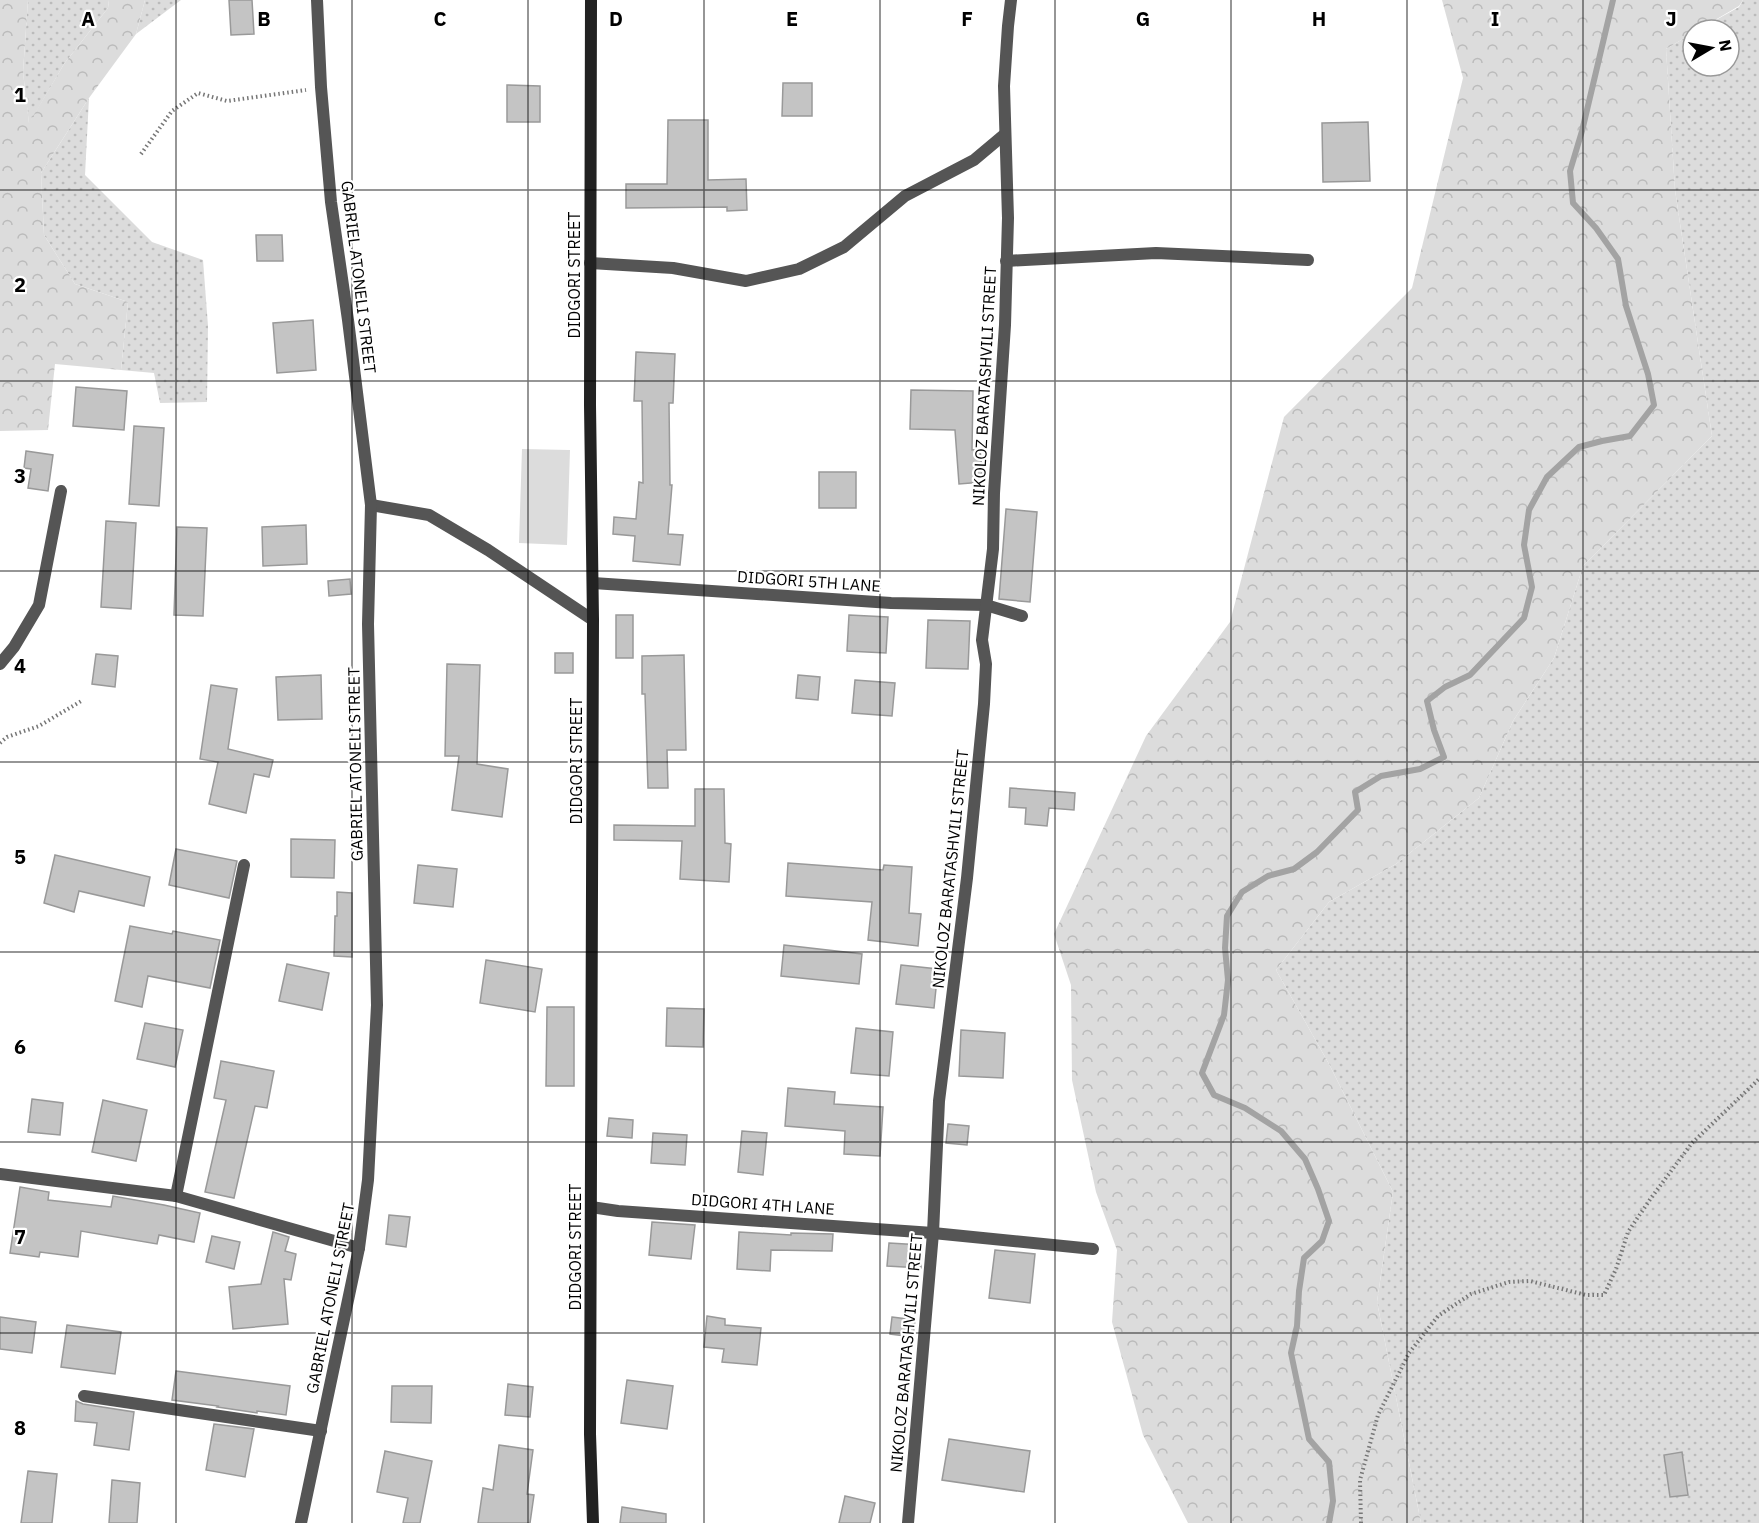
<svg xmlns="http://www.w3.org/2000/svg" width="1759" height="1523" viewBox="0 0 1759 1523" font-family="'IBM Plex Sans',sans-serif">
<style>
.grass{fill:url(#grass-dots)}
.forest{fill:url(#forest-crowns)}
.park{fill:#dcdcdc}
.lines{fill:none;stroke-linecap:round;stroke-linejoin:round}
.stream{stroke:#a3a3a3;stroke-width:6}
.building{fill:#c4c4c4;stroke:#999;stroke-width:1.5}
.path{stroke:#777;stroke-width:4;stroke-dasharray:1.5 3;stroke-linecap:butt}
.lane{stroke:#555;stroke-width:12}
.street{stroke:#555;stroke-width:12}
.secondary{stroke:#222;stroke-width:12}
.grid{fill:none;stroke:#000;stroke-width:1.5;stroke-opacity:0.55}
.labels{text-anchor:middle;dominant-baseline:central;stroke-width:4.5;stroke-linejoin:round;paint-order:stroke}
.street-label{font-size:16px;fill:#000;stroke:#fff}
.grid-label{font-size:20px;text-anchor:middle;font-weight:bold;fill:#000;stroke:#fff;stroke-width:4.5;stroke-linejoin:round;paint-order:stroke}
</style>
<defs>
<pattern id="grass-dots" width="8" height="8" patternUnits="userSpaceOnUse" patternTransform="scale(1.5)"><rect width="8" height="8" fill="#dcdcdc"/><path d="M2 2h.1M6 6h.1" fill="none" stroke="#bbb" stroke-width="1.8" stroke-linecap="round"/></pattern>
<pattern id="forest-crowns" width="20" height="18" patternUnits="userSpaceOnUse" patternTransform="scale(1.5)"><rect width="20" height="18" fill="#dcdcdc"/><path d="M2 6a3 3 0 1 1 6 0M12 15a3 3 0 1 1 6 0" fill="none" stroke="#bbb"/></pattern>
</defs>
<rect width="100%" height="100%" fill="#fff"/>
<g class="grass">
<polygon points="28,0 109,0 108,8 64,64 29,124 23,72"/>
<polygon points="145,0 181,0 136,34"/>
<polygon points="1743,0 1759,0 1759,1523 1421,1523 1377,1302 1393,1192 1329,1064 1276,970 1329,902 1396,864 1479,798 1513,721 1554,658 1583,566 1712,436 1675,190 1666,49 1693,33 1693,66 1729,66 1729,30 1698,30 1739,7"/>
<polygon points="89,98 85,175 152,242 203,260 208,326 207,402 160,403 154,373 121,370 128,302 75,284 44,235 41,173"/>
</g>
<g class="forest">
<polygon points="0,0 28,0 23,72 29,123 64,64 108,8 109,0 145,0 136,34 89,98 41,173 44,235 75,284 128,302 121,370 55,364 48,430 0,431"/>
<polygon points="1442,0 1743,0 1739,6 1698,30 1693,30 1693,33 1666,49 1675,190 1712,436 1583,566 1554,658 1513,721 1479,798 1396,864 1329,902 1276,970 1329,1064 1393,1192 1377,1302 1421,1523 1188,1523 1143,1435 1112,1322 1117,1250 1096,1192 1072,1080 1071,985 1054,934 1146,736 1230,622 1284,417 1412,288 1463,78"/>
</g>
<polygon class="park" points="522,449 570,450 567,545 519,543"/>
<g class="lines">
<polyline class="stream" points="1329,1523 1333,1501 1329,1462 1309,1439 1291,1353 1297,1326 1299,1291 1304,1258 1322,1241 1329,1221 1318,1189 1305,1159 1281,1131 1245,1108 1214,1095 1202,1073 1224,1015 1228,980 1225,948 1227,916 1242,892 1268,876 1294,869 1317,852 1358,810 1355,792 1381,776 1420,769 1444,757 1434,730 1427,701 1445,687 1470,675 1524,618 1532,587 1524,545 1529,510 1547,477 1579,447 1602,441 1630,436 1654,405 1648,374 1626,306 1618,259 1596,228 1573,203 1570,171 1582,131 1613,0"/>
</g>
<g class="building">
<polygon points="229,0 252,0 254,34 231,35"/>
<polygon points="783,83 812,83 812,116 782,116"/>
<polygon points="507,85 540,86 540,122 507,122"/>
<polygon points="668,120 708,120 708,180 746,179 747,210 727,211 727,207 626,208 626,184 667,184"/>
<polygon points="1368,122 1370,181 1323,182 1322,123"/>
<polygon points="256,235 282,235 283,261 257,261"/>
<polygon points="313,320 316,370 277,373 273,323"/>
<polygon points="636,352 675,354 673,403 669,403 670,485 672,485 668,534 683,535 680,565 633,561 635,536 613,534 614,517 636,519 639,482 643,483 642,401 634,401"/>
<polygon points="76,387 127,391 124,430 73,426"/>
<polygon points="911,390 973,391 972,450 980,449 983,482 959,484 955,430 910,429"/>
<polygon points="134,426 164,428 159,506 129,504"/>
<polygon points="26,451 53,455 48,491 28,488 31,469 24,468"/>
<rect x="819" y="472" width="37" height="36"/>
<polygon points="1006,509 1037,512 1030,602 999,599"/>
<polygon points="106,521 136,523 131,609 101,607"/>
<polygon points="306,525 307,564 263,566 262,527"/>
<polygon points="177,527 207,528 203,616 174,615"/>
<polygon points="350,579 351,594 329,596 328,581"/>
<rect x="616" y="615" width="17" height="43"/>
<polygon points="849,615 888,617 886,653 847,651"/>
<polygon points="928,620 970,621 968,669 926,668"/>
<rect x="555" y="653" width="18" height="20"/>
<polygon points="96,654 118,656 115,687 92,684"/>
<polygon points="684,655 686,750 667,750 668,788 648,788 645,694 642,694 642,656"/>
<polygon points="447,664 480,665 477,764 508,769 502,817 452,810 459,756 445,756"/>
<polygon points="321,675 322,719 278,720 276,677"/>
<polygon points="798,675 820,677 818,700 796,698"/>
<polygon points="855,680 895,683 892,716 852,713"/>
<polygon points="211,685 237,689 228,749 273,760 269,777 254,774 246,813 209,804 218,762 200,759"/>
<polygon points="1010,788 1075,793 1074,810 1049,808 1047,826 1025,824 1026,808 1009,807"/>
<polygon points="695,789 724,789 725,843 731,844 729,882 680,879 682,841 614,840 614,825 695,826"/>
<polygon points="291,839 335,840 334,878 291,877"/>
<polygon points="176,849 237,861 229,898 169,885"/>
<polygon points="55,855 150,877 144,906 79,891 74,912 44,903"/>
<polygon points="788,863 883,870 884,865 912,867 909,913 921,914 918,946 868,940 872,902 786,896"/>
<polygon points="418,865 457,869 453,907 414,903"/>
<polygon points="337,892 352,893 352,957 334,956 335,916 337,916"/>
<polygon points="130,926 172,934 173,931 220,940 210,988 148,976 142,1007 115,1001"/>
<polygon points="784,945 862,954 859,984 781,976"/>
<polygon points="486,960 542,969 535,1012 480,1003"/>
<polygon points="287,964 329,973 322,1010 279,1001"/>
<polygon points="901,965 938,969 934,1008 896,1004"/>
<polygon points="547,1007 574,1007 574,1086 546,1086"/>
<polygon points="667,1008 704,1009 703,1047 666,1046"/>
<polygon points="145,1023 183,1030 175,1067 137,1059"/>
<polygon points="856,1028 893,1032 889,1076 851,1073"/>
<polygon points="961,1030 1005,1033 1003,1078 959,1076"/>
<polygon points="221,1061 274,1071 267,1108 255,1106 234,1198 205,1192 226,1100 214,1098"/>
<polygon points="788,1088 835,1092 834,1104 883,1107 880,1156 844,1154 845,1131 785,1126"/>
<polygon points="32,1099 63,1103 60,1135 28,1132"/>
<polygon points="103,1100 147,1110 136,1161 92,1152"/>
<polygon points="609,1118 633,1120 632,1138 607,1136"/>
<polygon points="948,1124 969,1126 967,1145 946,1143"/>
<polygon points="742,1131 767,1133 763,1175 738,1172"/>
<polygon points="653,1133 687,1135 685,1165 651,1163"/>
<polygon points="20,1187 49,1192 48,1200 111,1207 113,1196 164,1205 200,1213 194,1242 159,1235 157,1244 81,1231 78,1257 40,1252 39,1257 10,1253"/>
<polygon points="389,1215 410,1217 406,1247 386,1244"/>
<polygon points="652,1222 695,1225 691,1259 649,1255"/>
<polygon points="273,1232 289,1237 285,1251 296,1254 291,1280 284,1279 288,1324 233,1329 229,1287 261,1284"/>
<polygon points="739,1232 791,1235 791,1233 833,1234 832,1251 771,1250 770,1271 737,1269"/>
<polygon points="212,1236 240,1242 234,1269 206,1262"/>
<polygon points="889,1243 922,1245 921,1268 887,1266"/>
<polygon points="995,1250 1035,1254 1030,1303 989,1298"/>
<polygon points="707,1316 725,1319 725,1325 761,1328 757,1365 722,1362 724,1349 704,1347"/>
<polygon points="0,1317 36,1322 32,1353 0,1349"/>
<polygon points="892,1317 915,1320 913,1337 890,1334"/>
<polygon points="67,1325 121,1332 115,1374 61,1367"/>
<polygon points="176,1371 290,1386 286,1415 257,1411 257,1413 217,1407 218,1406 172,1400"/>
<polygon points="627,1380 673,1386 667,1429 621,1423"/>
<polygon points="508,1384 533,1387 530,1417 505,1415"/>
<polygon points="392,1386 432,1386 431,1423 391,1422"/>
<polygon points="76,1401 83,1404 134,1412 129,1450 94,1445 97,1423 75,1421"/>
<polygon points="214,1424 254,1429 245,1477 206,1470"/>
<polygon points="949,1439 1030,1451 1024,1492 942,1480"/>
<polygon points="499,1445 533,1450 527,1494 534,1495 530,1523 478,1523 483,1488 493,1490"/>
<polygon points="385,1451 432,1461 420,1523 403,1523 408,1498 377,1492"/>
<polygon points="1682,1452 1688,1495 1670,1497 1664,1455"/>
<polygon points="28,1471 57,1474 52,1523 21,1523"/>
<polygon points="112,1480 140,1483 137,1523 109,1523"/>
<polygon points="845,1496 875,1503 870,1523 839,1523"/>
<polygon points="622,1507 666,1514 666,1523 620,1523"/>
</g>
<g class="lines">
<g class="path">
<polyline points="141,154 172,111 198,93 227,101 306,90"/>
<polyline points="0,743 7,737 39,726 83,700"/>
<polyline points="1361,1523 1360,1480 1378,1415 1409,1353 1438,1316 1471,1294 1509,1282 1530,1281 1586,1295 1604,1295 1616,1269 1628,1232 1651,1198 1692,1143 1759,1079"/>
</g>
<g class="lane">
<polyline points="1006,261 1156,253 1308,260"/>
<polyline points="590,263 673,268 746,281 799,269 844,247 905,196 974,160 1005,134"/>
<polyline points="593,583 891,603 986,605 1022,616"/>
<polyline points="933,1233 1093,1249"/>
<polyline points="84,1396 321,1431"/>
</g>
<g class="street">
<polyline points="371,505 429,515 488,550 593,620"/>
<polyline points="0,664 14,647 39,605 61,491"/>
<polyline points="0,1174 176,1196 359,1248"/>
<polyline points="176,1196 244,865"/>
<polyline points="591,1207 618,1211 933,1233"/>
<polyline points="301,1523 359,1248 368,1180 377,1005 368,624 371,505 348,320 331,202 321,87 317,0"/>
<polyline points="908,1523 933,1233 939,1101 967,878 984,704 986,664 982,640 993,549 994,493 1005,325 1008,218 1004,86 1008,26 1011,0"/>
</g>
<polyline class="secondary" points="591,0 590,405 593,620 590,1434 593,1523"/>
</g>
<path class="grid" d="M176 0V1523M352 0V1523M528 0V1523M704 0V1523M880 0V1523M1055 0V1523M1231 0V1523M1407 0V1523M1583 0V1523M0 190H1759M0 381H1759M0 571H1759M0 762H1759M0 952H1759M0 1142H1759M0 1333H1759"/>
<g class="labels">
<g class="street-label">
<text transform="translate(574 275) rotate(-90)">DIDGORI STREET</text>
<text transform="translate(359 277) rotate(83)">GABRIEL ATONELI STREET</text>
<text transform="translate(984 386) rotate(-87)">NIKOLOZ BARATASHVILI STREET</text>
<text transform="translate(809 581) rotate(4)">DIDGORI 5TH LANE</text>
<text transform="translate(576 761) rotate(-90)">DIDGORI STREET</text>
<text transform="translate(355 764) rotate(-91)">GABRIEL ATONELI STREET</text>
<text transform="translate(950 869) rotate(-84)">NIKOLOZ BARATASHVILI STREET</text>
<text transform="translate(763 1204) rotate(4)">DIDGORI 4TH LANE</text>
<text transform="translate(575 1247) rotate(-90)">DIDGORI STREET</text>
<text transform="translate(330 1298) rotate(-79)">GABRIEL ATONELI STREET</text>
<text transform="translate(906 1353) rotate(-85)">NIKOLOZ BARATASHVILI STREET</text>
</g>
</g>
<g class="grid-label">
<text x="88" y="26">A</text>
<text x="264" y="26">B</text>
<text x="440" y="26">C</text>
<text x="616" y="26">D</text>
<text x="792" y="26">E</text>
<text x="967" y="26">F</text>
<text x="1143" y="26">G</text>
<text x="1319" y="26">H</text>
<text x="1495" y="26">I</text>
<text x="1671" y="26">J</text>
<text x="20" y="102">1</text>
<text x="20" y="292">2</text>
<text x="20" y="483">3</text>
<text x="20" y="673">4</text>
<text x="20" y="864">5</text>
<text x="20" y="1054">6</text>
<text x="20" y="1244">7</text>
<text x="20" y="1435">8</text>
</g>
<g transform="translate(1711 48) rotate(80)"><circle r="28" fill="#ffffff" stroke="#999999" stroke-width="1.5"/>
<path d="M0-4.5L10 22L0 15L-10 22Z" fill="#000000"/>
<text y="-9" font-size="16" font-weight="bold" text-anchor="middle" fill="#000000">N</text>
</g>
</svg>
